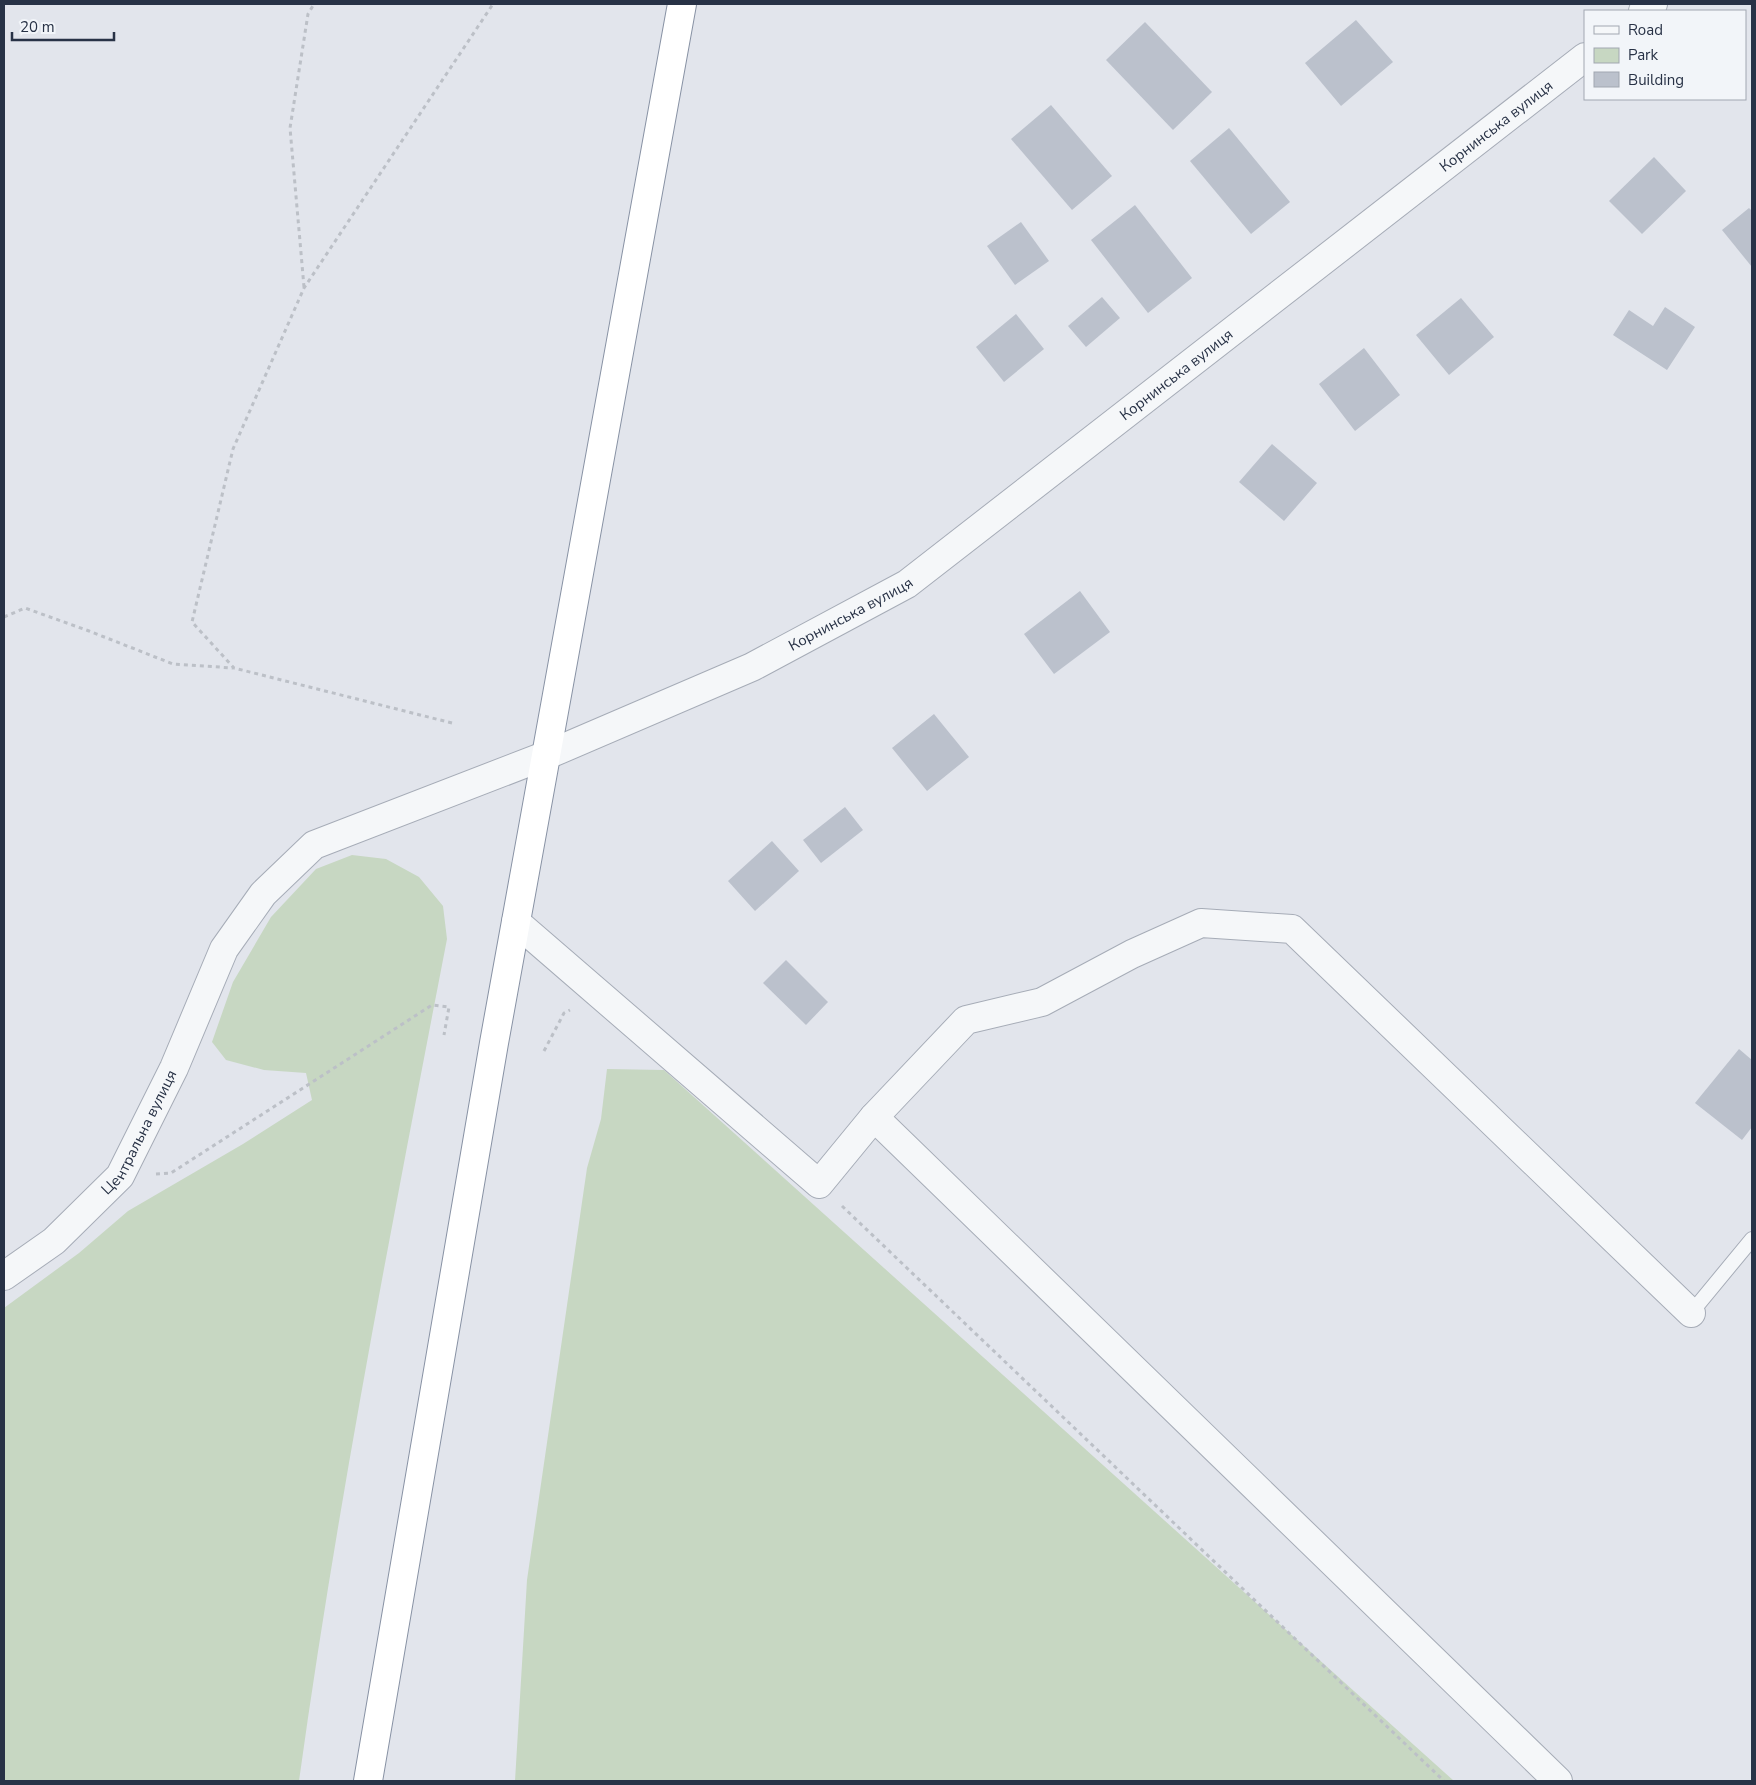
<svg xmlns="http://www.w3.org/2000/svg" width="1756" height="1785" viewBox="0 0 1756 1785" font-family="'Nunito Sans',sans-serif">
<style>
.green{fill:#c7d7c2}
.building{fill:#bbc1cc}
.lines{fill:none;stroke-linecap:round;stroke-linejoin:round}
.service-casing{stroke:#a6acb7;stroke-width:16}
.minor-casing{stroke:#a6acb7;stroke-width:30}
.tertiary-casing{stroke:#a6acb7;stroke-width:30}
.trunk-casing{stroke:#8892a4;stroke-width:30}
.path{stroke:#bcc0c7;stroke-width:3;stroke-dasharray:4 4;stroke-linecap:butt}
.service{stroke:#f5f7f9;stroke-width:14}
.minor{stroke:#f5f7f9;stroke-width:28}
.tertiary{stroke:#f5f7f9;stroke-width:28}
.trunk{stroke:#fff;stroke-width:28}
.labels{text-anchor:middle;dominant-baseline:central;stroke-width:4;stroke-linejoin:round;paint-order:stroke}
.street-label{font-size:15px;fill:#283246;stroke:#f2f5f9}
</style>
<rect width="100%" height="100%" fill="#e2e5ec"/>
<g class="green">
<path d="M352 855 386 859 419 877 443 906 447 939C393 1219 338 1499 299 1781H4V1308L79 1253 128 1211 243 1144 312 1100 306 1073 264 1070 226 1060 212 1042 233 982 271 917 316 869Z"/>
<polygon points="607,1069 664,1070 1454,1781 515,1781 527,1580 587,1168 601,1119"/>
</g>
<g class="building">
<polygon points="1356,20 1393,62 1341,106 1305,63"/>
<polygon points="1145,22 1212,92 1173,130 1106,60"/>
<polygon points="1051,105 1112,176 1072,210 1011,139"/>
<polygon points="1229,128 1290,202 1251,234 1190,161"/>
<polygon points="1654,157 1686,191 1642,234 1609,201"/>
<polygon points="1135,205 1192,278 1148,313 1091,240"/>
<polygon points="1749,208 1752,211 1752,267 1722,230"/>
<polygon points="1021,222 1049,261 1015,285 987,246"/>
<polygon points="1102,297 1120,318 1086,347 1068,326"/>
<polygon points="1461,298 1494,337 1449,375 1416,335"/>
<polygon points="1665,307 1695,327 1667,370 1613,335 1629,310 1653,326"/>
<polygon points="1016,314 1044,349 1004,382 976,347"/>
<polygon points="1364,348 1400,395 1355,431 1319,384"/>
<polygon points="1272,444 1317,483 1284,521 1239,482"/>
<polygon points="1080,591 1110,632 1054,674 1024,634"/>
<polygon points="934,714 969,757 927,791 892,748"/>
<polygon points="845,807 863,830 821,863 803,840"/>
<polygon points="772,841 799,871 755,911 728,881"/>
<polygon points="786,960 828,1002 806,1025 763,983"/>
<polygon points="1739,1049 1752,1060 1752,1127 1742,1140 1695,1103"/>
</g>
<g class="lines">
<g class="service-casing">
<polyline id="service" points="1691,1313 1752,1239"/>
</g>
<g class="minor-casing">
<g id="minor">
<polyline points="1643,11 1653,4"/>
<path id="s1" d="M547 755 752 667 907 584 1585 57"/>
<polyline points="516,922 819,1184 874,1117 966,1020 1042,1002 1132,954 1201,923 1292,929 1691,1313"/>
<polyline points="874,1117 1558,1781"/>
</g>
</g>
<g class="tertiary-casing">
<g id="tertiary">
<path id="s2" d="M4 1276 54 1241 120 1176 174 1068 224 949 263 894 314 845 547 755"/>
</g>
</g>
<g class="trunk-casing">
<polyline id="trunk" points="368,1781 494,1043 682,4"/>
</g>
<g class="path">
<polyline points="304,287 290,128 308,14 314,4"/>
<polyline points="4,617 25,608 89,631 173,664 233,668"/>
<polyline points="452,723 234,668 192,622 233,449 304,288 493,4"/>
<polyline points="544,1051 564,1013 570,1010"/>
<polyline points="156,1174 171,1173 432,1005 449,1007 444,1035"/>
<polyline points="842,1206 1444,1781"/>
</g>
<use href="#service" class="service"/>
<use href="#minor" class="minor"/>
<use href="#tertiary" class="tertiary"/>
<use href="#trunk" class="trunk"/>
</g>
<g class="labels">
<g class="street-label">
<text stroke="none"><textPath href="#s1" startOffset="1145">Корнинська вулиця</textPath></text>
<text stroke="none"><textPath href="#s1" startOffset="740">Корнинська вулиця</textPath></text>
<text stroke="none"><textPath href="#s1" startOffset="335">Корнинська вулиця</textPath></text>
<text stroke="none"><textPath href="#s2" startOffset="201">Центральна вулиця</textPath></text>
</g>
</g>
<rect width="1756" height="1785" fill="none" stroke="#283246" stroke-width="10"/>
<rect x="1584" y="10" width="162" height="90" fill="#f2f5f9" stroke="#a1a7b1"/>
<rect x="1594" y="26" width="25" height="8" fill="#f5f7f9" stroke="#a1a7b1"/>
<text x="1628" y="35" font-size="15" fill="#283246">Road</text>
<rect x="1594" y="48" width="25" height="15" fill="#c7d7c2" stroke="#a1a7b1"/>
<text x="1628" y="60" font-size="15" fill="#283246">Park</text>
<rect x="1594" y="72" width="25" height="15" fill="#bbc1cc" stroke="#a1a7b1"/>
<text x="1628" y="85" font-size="15" fill="#283246">Building</text>
<path d="M12 32v8h102v-8" fill="none" stroke="#283246" stroke-width="2.5"/>
<text x="20" y="32" font-size="15" fill="#283246" stroke="#f2f5f9" stroke-width="4" paint-order="stroke">20 m</text>
</svg>
